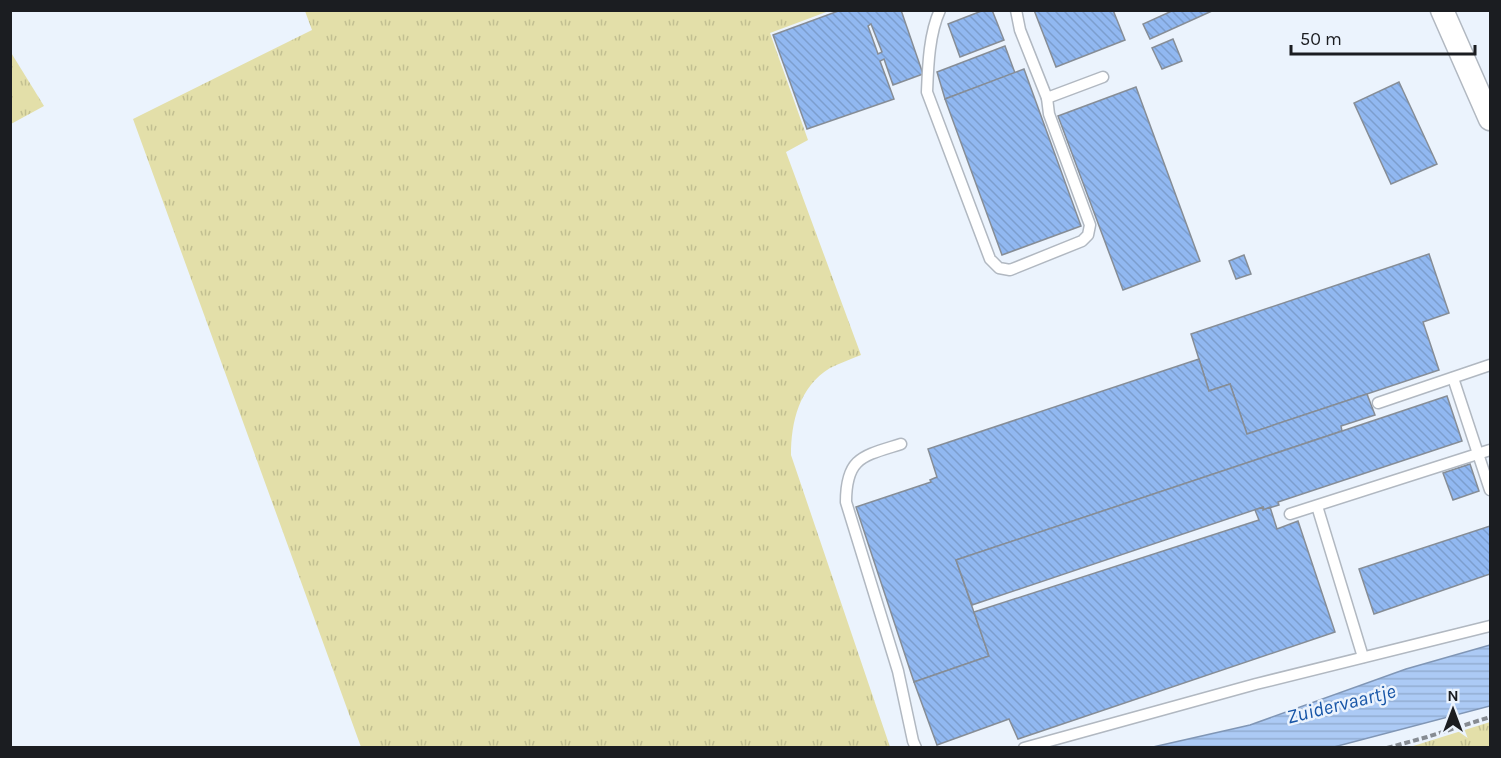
<svg xmlns="http://www.w3.org/2000/svg" width="1501" height="758" viewBox="0 0 1501 758" font-family="Karla,sans-serif">
<style>
.grass{fill:url(#grass-tufts)}
.water{fill:url(#water-rules);stroke:#8096b5;stroke-width:1.5}
.building{fill:url(#building-back-hatch);stroke:#868d96;stroke-width:1.5;fill-rule:evenodd}
.lines{fill:none;stroke-linecap:round;stroke-linejoin:round}
.service-casing{stroke:#b1b8c1;stroke-width:13}
.minor-casing{stroke:#b1b8c1;stroke-width:25}
.path{stroke:#868b92;stroke-width:4;stroke-dasharray:6 3;stroke-linecap:butt}
.service{stroke:#fff;stroke-width:10}
.minor{stroke:#fff;stroke-width:22}
.labels{text-anchor:middle;dominant-baseline:central;stroke-width:5;stroke-linejoin:round;paint-order:stroke}
.water-label{font-size:20px;font-style:italic;fill:#1755a7;stroke:#ebf3fd}
</style>
<defs>
<pattern id="grass-tufts" width="24" height="20" patternUnits="userSpaceOnUse" patternTransform="scale(1.5)"><rect width="24" height="20" fill="#e3dfa9"/><path d="M3 7l-1-3M5 7V3M7 7l1-3M15 17l-1-3M17 17v-4M19 17l1-3" fill="none" stroke="#c2bf91"/></pattern>
<pattern id="water-rules" width="6" height="5" patternUnits="userSpaceOnUse" patternTransform="scale(1.5)"><rect width="6" height="5" fill="#accaf5"/><path d="M0 2.5h6" fill="none" stroke="#93add2"/></pattern>
<pattern id="building-back-hatch" width="6" height="6" patternUnits="userSpaceOnUse" patternTransform="scale(1.5)"><rect width="6" height="6" fill="#91b8f1"/><path d="M-1 5l2 2M0 0l6 6M5-1l2 2" fill="none" stroke="#7c9ece"/></pattern>
</defs>
<rect width="100%" height="100%" fill="#ebf3fd"/>
<g class="grass">
<path d="M305 11H829L770 33 808 140 786 152 861 355C851 359 840 363 830 368 799 387 791 422 791 455L890 747H361L133 119 312 30Z"/>
<polygon points="10,51 44,106 11,124 10,124"/>
<polygon points="1490,722 1490,747 1410,747"/>
</g>
<polygon class="water" points="1490,645 1490,706 1334,747 1153,747 1250,725 1406,669"/>
<g class="building">
<path d="M841 10H901L923 74 893 85 884 59 880 61 894 99 807 129 773 35ZM871 24 882 52 878 54 868 26Z"/>
<polygon points="984,10 992,10 1004,40 960,57 948,24"/>
<polygon points="1034,10 1113,10 1125,40 1056,67"/>
<polygon points="1174,10 1212,10 1212,11 1150,39 1143,24"/>
<polygon points="1173,39 1182,61 1162,69 1152,48"/>
<polygon points="1005,46 1015,73 945,99 937,72"/>
<polygon points="1024,69 1081,226 1002,255 945,99"/>
<polygon points="1399,82 1437,164 1391,184 1354,103"/>
<polygon points="1136,87 1200,261 1123,290 1058,116"/>
<polygon points="1429,254 1449,313 1423,322 1439,370 1247,434 1230,384 1209,391 1191,334"/>
<polygon points="1244,255 1251,274 1236,279 1229,261"/>
<polygon points="1199,359 1209,391 1230,384 1247,434 1367,394 1375,415 1341,426 1342,431 956,560 989,656 914,682 856,507 931,482 930,480 937,477 928,449"/>
<polygon points="1447,396 1462,441 1278,502 1279,505 1263,510 1263,507 972,605 956,560"/>
<polygon points="1470,464 1479,491 1453,500 1443,473"/>
<polygon points="1263,507 1263,510 1270,507 1277,529 1298,521 1335,632 1018,739 1009,719 937,745 914,682 989,656 974,612 1259,520 1255,510"/>
<polygon points="1490,526 1490,574 1374,614 1359,569"/>
</g>
<g class="lines">
<g class="service-casing">
<g id="service">
<path d="M940 10C929 34 928 66 927 92L990 259 999 268 1010 270 1082 241 1088 235 1090 225 1049 114 1047 98"/>
<polyline points="1016,10 1020,30 1047,98 1103,77"/>
<polyline points="1453,378 1490,490"/>
<polyline points="1378,403 1490,365"/>
<path d="M901 444C863 456 846 457 846 502L898 671 913 741 916 748"/>
<polyline points="1317,506 1363,657"/>
<polyline points="1290,514 1490,450"/>
<polyline points="1024,748 1256,684 1490,626"/>
</g>
</g>
<g class="minor-casing">
<polyline id="minor" points="1442,10 1490,119"/>
</g>
<polyline class="path" points="1387,748 1427,737 1490,717"/>
<use href="#service" class="service"/>
<use href="#minor" class="minor"/>
</g>
<g class="labels">
<g class="water-label">
<text transform="translate(1341 704) rotate(-14)">Zuidervaartje</text>
</g>
</g>
<rect width="1501" height="758" fill="none" stroke="#1b1d21" stroke-width="24"/>
<g transform="translate(1453 710)" stroke="#ebf3fd" stroke-width="4.5" paint-order="stroke">
<path d="M0-4.5L10 22L0 15L-10 22Z" fill="#1b1d21"/>
<text y="-9" font-size="16" font-weight="bold" text-anchor="middle" fill="#1b1d21">N</text>
</g>
<path d="M1291 45v9h184v-9" fill="none" stroke="#1b1d21" stroke-width="3"/>
<text x="1300" y="45" font-size="18" fill="#1b1d21" stroke="#ebf3fd" stroke-width="4.5" paint-order="stroke">50 m</text>
</svg>
